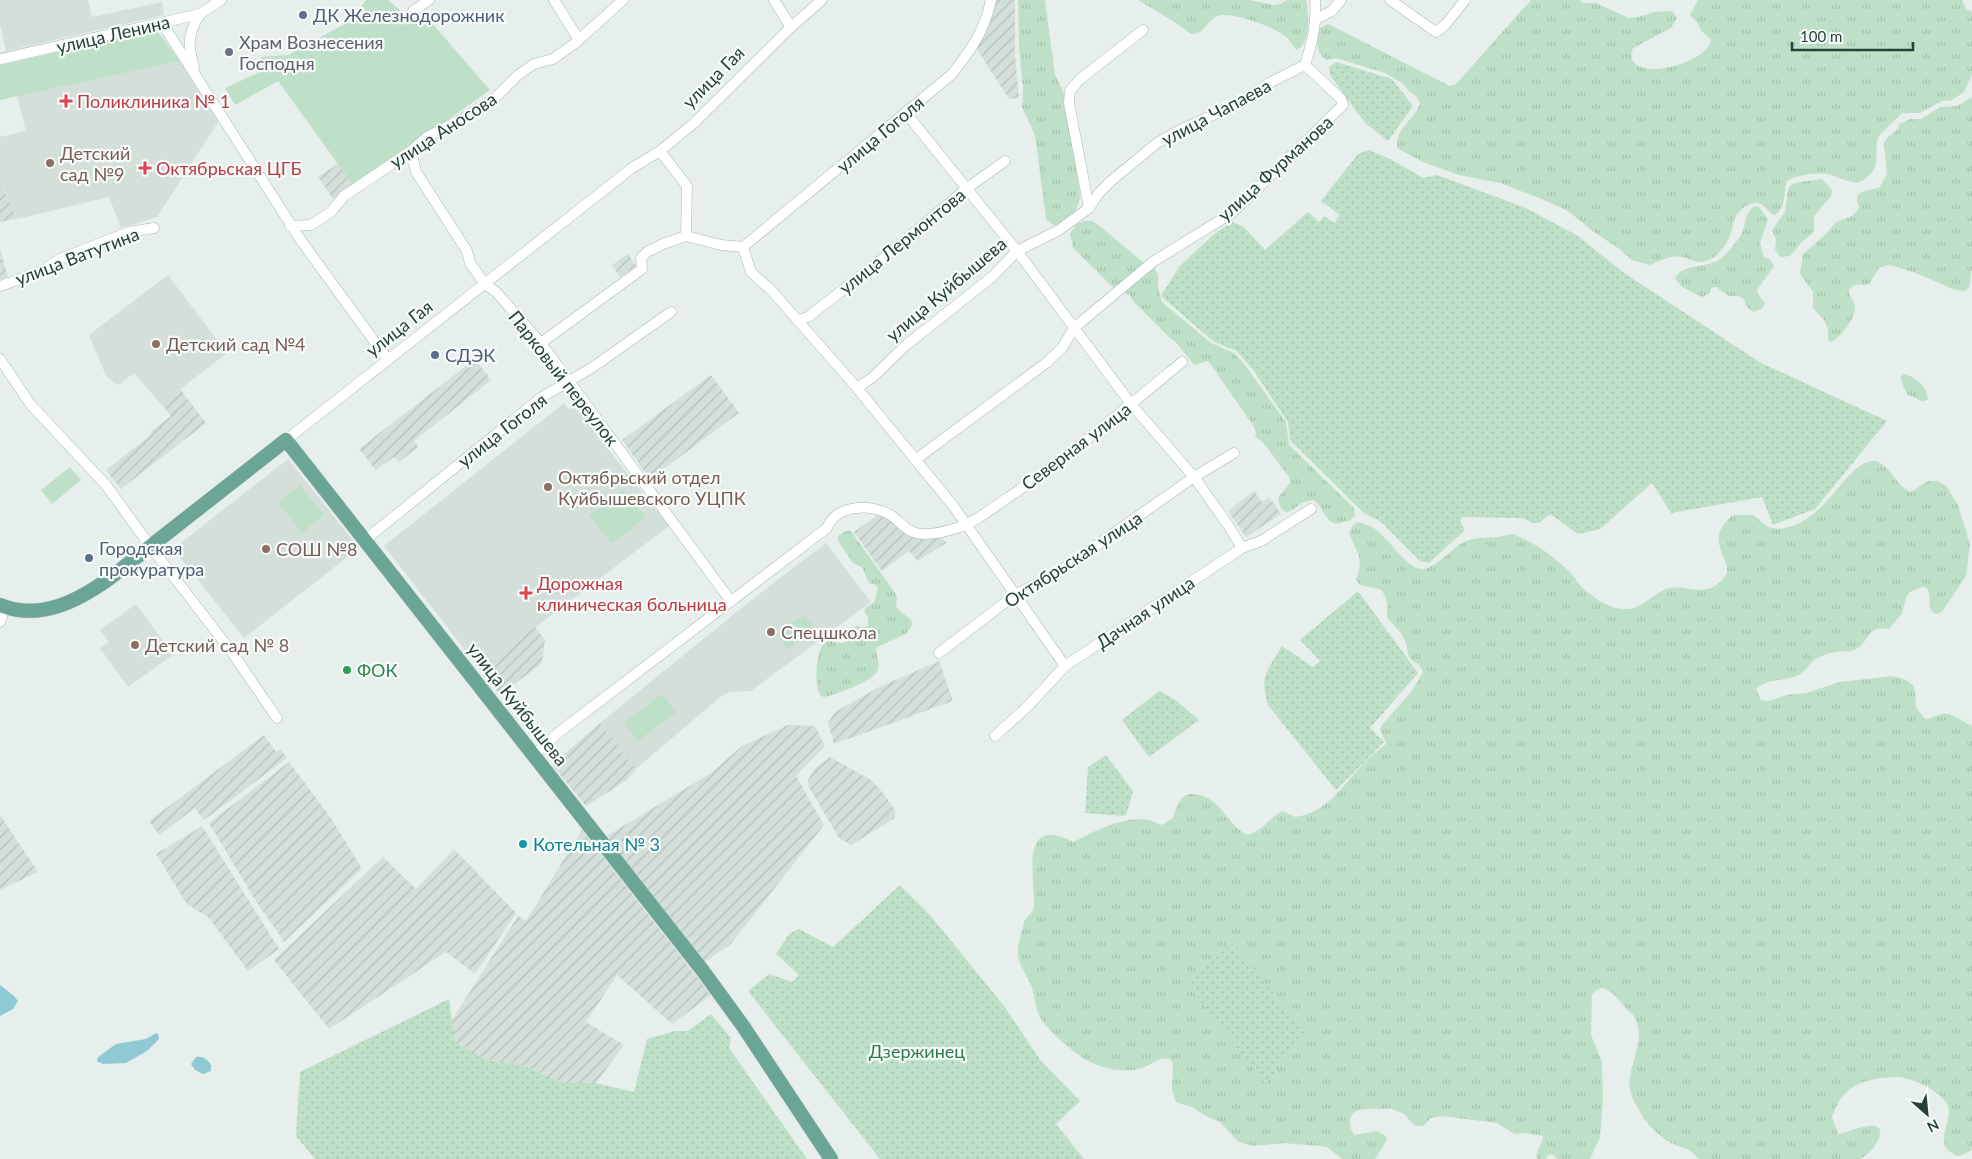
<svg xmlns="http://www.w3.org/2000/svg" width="1972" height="1159" viewBox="0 0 1972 1159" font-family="Lato,sans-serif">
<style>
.built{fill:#d4dfda}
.industrial{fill:url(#industrial-furrows)}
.grass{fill:url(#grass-tufts)}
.park{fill:#bfe0c8}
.garden{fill:url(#garden-dots)}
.water{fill:#8ec9d4}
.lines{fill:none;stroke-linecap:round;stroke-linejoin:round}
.minor-casing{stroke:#a8b8b2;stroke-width:11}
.major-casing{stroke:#c2cac8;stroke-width:15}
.minor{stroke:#fff;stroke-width:10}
.major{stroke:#6aa596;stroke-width:14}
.service-dot{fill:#5c6f8a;stroke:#f7fbf9;stroke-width:2}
.worship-dot{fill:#6b7280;stroke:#f7fbf9;stroke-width:2}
.health-dot{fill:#e0444e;stroke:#f7fbf9;stroke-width:2}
.education-dot{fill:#8d6e63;stroke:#f7fbf9;stroke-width:2}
.leisure-dot{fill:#2e9e5b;stroke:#f7fbf9;stroke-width:2}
.culture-dot{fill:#0f9aa8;stroke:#f7fbf9;stroke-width:2}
.labels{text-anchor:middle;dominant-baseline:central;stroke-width:4.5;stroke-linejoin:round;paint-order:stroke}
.service-label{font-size:18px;fill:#4e5e75;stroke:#f7fbf9;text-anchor:start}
.street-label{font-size:18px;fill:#24423a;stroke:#f7fbf9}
.worship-label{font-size:18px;fill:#5b616d;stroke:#f7fbf9;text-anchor:start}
.health-label{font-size:18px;fill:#be3a42;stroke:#f7fbf9;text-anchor:start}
.education-label{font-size:18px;fill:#785e54;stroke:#f7fbf9;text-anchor:start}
.leisure-label{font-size:18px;fill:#27864d;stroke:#f7fbf9;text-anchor:start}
.culture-label{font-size:18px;fill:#0d838f;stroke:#f7fbf9;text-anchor:start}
.park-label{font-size:18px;fill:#2d7a4b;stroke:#f7fbf9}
</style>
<defs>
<pattern id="industrial-furrows" width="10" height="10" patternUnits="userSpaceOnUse" patternTransform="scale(1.25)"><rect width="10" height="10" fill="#d4dfda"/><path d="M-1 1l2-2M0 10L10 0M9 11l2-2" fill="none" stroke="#b6c1bc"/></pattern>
<pattern id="grass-tufts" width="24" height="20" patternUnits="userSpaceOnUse" patternTransform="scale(1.25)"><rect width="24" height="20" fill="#bfe0c8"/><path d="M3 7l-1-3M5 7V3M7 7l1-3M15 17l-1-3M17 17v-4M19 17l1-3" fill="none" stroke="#a4c1ad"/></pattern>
<pattern id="garden-dots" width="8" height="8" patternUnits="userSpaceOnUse" patternTransform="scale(1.25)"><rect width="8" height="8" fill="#bfe0c8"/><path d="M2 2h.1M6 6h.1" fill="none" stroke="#a4c1ad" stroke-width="1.8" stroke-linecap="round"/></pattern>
</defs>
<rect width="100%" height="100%" fill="#e6efeb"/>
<g class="built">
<polygon points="0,0 88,0 92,17 162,2 164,15 6,51 0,24"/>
<polygon points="180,61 218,122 157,217 121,228 109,197 17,219 4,191 0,186 0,137 26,131 17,96"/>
<polygon points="168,275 227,353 161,404 134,373 118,385 106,376 89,335"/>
<polygon points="564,403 569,409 574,406 669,526 480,669 384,546"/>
<polygon points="288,459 359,548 244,638 173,549"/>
<polygon points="826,543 871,602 751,691 729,692 719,698 636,769 600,723 749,602"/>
<polygon points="136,604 173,655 128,687 100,648 109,642 100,630"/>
</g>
<g class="industrial">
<polygon points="996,0 1015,0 1015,55 1019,98 1009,99 976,48 987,25"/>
<polygon points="339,163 354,186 333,199 318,177"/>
<polygon points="0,186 4,191 17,219 0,222"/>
<polygon points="0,249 8,277 0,280"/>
<polygon points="628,254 636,266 620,277 612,265"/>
<polygon points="475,359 491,380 414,441 418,447 399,462 394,457 376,470 359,449"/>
<polygon points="711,375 739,413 650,479 622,440"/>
<polygon points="180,389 206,423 121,489 106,470 152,434 150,432 171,416 161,404"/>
<polygon points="1254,491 1262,502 1269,497 1281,514 1246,537 1228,511"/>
<polygon points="880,513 899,524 916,538 941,536 946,543 918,561 909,551 882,571 854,532"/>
<polygon points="535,627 545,640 542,663 500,695 480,669"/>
<polygon points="939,661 953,701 834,744 828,723 835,712 877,688"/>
<polygon points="600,723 636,769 627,780 586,806 552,765"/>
<polygon points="788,725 815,726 825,746 796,776 824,825 731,944 703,963 605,837 711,773 742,746"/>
<polygon points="264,735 276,752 280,749 287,758 204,820 195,808 159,835 149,821"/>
<polygon points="830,757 871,780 883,793 895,810 895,818 851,845 839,838 809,787 808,780 815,768"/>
<polygon points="289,762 331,818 362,869 284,942 254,898 209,823"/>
<polygon points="0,815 38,872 0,890"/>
<polygon points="202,826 279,949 248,971 209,918 187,904 156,854"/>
<polygon points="582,830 711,995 672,1024 617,975 586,1022 624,1045 596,1083 563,1083 522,1065 487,1060 455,1042 452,1020 518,916 526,921"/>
<polygon points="454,849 516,913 475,974 446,952 329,1029 274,960 383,857 416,889"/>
</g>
<g class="grass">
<polygon points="1018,0 1045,0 1055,75 1064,93 1078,175 1080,199 1075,212 1066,221 1058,225 1053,225 1046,219 1035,135 1022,107 1023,89 1019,47"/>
<path d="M1138 0H1249L1274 5 1280 4 1287 0H1306C1309 14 1311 43 1297 50 1292 46 1290 40 1285 36 1274 27 1227 9 1215 17 1206 23 1204 35 1191 34L1176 23Z"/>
<path d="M1531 0H1579L1583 3H1596L1629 18 1638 17 1655 12 1672 11 1677 18 1671 28 1633 48C1619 85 1708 67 1711 39L1701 31 1698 23 1690 15 1698 0H1962L1966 9 1972 12V75L1964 92 1952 100 1942 101 1920 113H1902L1878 137C1873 160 1884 169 1858 183 1849 182 1842 179 1834 176 1820 171 1800 174 1787 181 1783 193 1787 207 1775 215 1768 213 1765 203 1756 203 1748 202 1738 211 1735 218 1733 221 1733 226 1732 229 1729 242 1719 257 1706 261 1697 264 1691 259 1683 257 1671 255 1661 260 1650 265L1632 260 1618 248 1594 232 1568 211 1542 199 1500 183 1459 175 1423 162 1397 148C1395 128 1414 120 1420 104L1417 97 1410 92 1402 83 1385 73 1336 58 1327 60C1315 54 1316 38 1320 28L1328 24 1450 86 1456 84Z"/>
<path d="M1972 97V268L1969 288 1965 291 1955 290 1916 273 1891 265 1880 267 1869 284C1863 286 1854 282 1850 289 1847 295 1855 301 1855 307 1856 317 1840 339 1831 342L1828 340V330L1825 321 1813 308V292L1800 274 1803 254 1826 234 1836 222 1852 216 1859 208C1859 205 1857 203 1857 200 1855 190 1874 190 1880 187L1887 173 1884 144 1886 139 1897 130 1899 124 1910 119H1921L1940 107 1957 106Z"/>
<polygon points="1822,179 1832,190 1831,196 1814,216 1814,232 1801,243 1790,256 1781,257 1775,250 1776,240 1772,230 1785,212 1788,190 1790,186 1794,183"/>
<path d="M1754 206 1759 207 1768 219 1760 243 1764 258H1769L1774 266 1757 290 1758 295 1765 303 1763 308 1754 312C1738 304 1753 295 1729 296L1716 287 1711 288 1710 293 1702 297 1682 287 1675 279C1681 263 1707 269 1720 259 1728 252 1739 240 1743 231 1746 221 1745 213 1754 206Z"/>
<path d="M1084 221H1092L1101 227 1144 263 1155 269 1158 275V287L1162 302 1211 343 1234 353 1244 364 1286 422 1289 445 1354 508 1355 516C1351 520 1349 521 1344 522 1326 529 1325 509 1314 500 1310 501 1306 501 1302 503 1292 509 1282 522 1278 498L1290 483 1289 477 1263 442 1255 437 1256 433 1254 427 1212 366 1208 361 1194 365 1175 341 1171 339 1133 301 1130 295 1115 289 1073 248 1070 233 1077 224Z"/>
<path d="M1904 374C1914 376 1928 387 1928 399 1922 404 1918 399 1912 396H1909C1905 392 1901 382 1901 376Z"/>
<path d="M1876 461C1892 467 1894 485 1911 492L1928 481H1938L1946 486 1958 505 1970 544 1966 576 1942 612 1937 614 1933 613C1927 605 1932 596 1927 588L1922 587 1908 593 1901 615 1889 629C1865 624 1871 644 1852 651 1848 652 1842 651 1837 652 1831 652 1824 655 1819 657 1810 661 1807 670 1799 675 1785 682 1768 677 1756 689L1761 700 1768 701 1787 695 1806 693 1840 682 1892 676 1904 679 1913 685 1915 690 1916 707 1925 719C1931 719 1935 716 1941 714 1953 712 1961 721 1972 726V1150L1960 1156C1927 1147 1956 1121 1947 1104 1941 1091 1912 1078 1898 1077 1888 1077 1877 1078 1867 1081 1848 1086 1838 1099 1832 1117L1838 1134C1845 1134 1888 1113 1879 1138 1875 1148 1869 1153 1861 1159H1699C1695 1156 1692 1151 1687 1149 1683 1147 1678 1147 1673 1144 1654 1134 1642 1118 1633 1099 1620 1072 1650 1043 1634 1017 1632 1012 1627 1010 1624 1006 1618 1000 1615 994 1607 990 1601 986 1596 989 1592 995L1591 1035 1602 1062 1603 1101 1600 1137 1590 1159H1557L1554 1155 1549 1154 1546 1159H1537C1535 1150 1543 1144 1543 1136L1524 1133 1515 1134 1497 1123 1442 1116 1431 1118 1423 1126H1419L1414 1125 1404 1114 1390 1108C1379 1111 1354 1104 1350 1119 1349 1125 1351 1130 1354 1135L1377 1131 1386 1136 1387 1140 1375 1159H1342L1327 1147 1320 1146 1283 1143 1254 1146 1238 1142 1220 1122 1204 1115 1194 1108 1176 1102 1172 1090 1173 1063 1170 1059C1161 1056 1154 1063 1145 1067 1125 1074 1101 1069 1083 1058 1070 1049 1043 1027 1038 1013 1034 1003 1035 993 1030 983 1026 973 1018 965 1018 952 1018 943 1022 931 1024 922 1026 916 1033 914 1034 907 1036 890 1023 838 1048 835 1058 834 1065 839 1074 842 1094 831 1124 816 1147 820 1152 820 1157 823 1162 825L1173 818C1176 808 1180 793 1193 794 1220 795 1226 824 1247 835 1261 833 1269 818 1282 811L1295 817C1326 814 1345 783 1365 762 1371 755 1379 750 1386 744L1385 740 1380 730 1381 726 1412 691 1423 672 1419 664C1404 658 1410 652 1405 641 1402 632 1393 625 1387 618V602L1382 590 1360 585 1356 580 1360 565 1359 556 1349 533 1353 525 1358 522C1366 525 1375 527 1381 534 1391 543 1404 563 1417 568 1432 574 1450 549 1464 542 1477 536 1484 539 1497 537 1502 537 1507 534 1512 534 1517 535 1522 538 1526 540 1540 546 1561 563 1572 574 1574 576 1576 580 1578 583 1590 596 1609 610 1627 609 1645 608 1654 591 1670 588 1687 585 1702 596 1718 584 1746 563 1696 546 1733 515H1754C1767 528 1773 532 1792 526 1815 518 1829 499 1844 481 1850 475 1857 466 1865 463 1868 461 1873 461 1876 461Z"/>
<path d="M846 531H851L853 534 896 594 897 599 896 607C901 614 909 615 913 624L906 634 877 647C875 654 880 662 878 670 875 680 834 696 823 697 812 691 816 645 827 639 834 642 840 646 847 641L848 632 857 626 865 627 868 626V618L864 611 867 607 874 602 878 589 876 585 869 583 862 567 853 563 838 541V536Z"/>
</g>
<g class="park">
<polygon points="366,0 388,0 415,23 424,14 490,90 354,186 278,81 235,105 225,88 262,71 261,57 288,55 352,20"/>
<polygon points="156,29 180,61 0,100 0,65"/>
<polygon points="70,467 81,480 52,504 41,490"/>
<polygon points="300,485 324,515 302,533 278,502"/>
<polygon points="623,489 646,517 612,544 589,516"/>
<polygon points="804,615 815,629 788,649 777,634"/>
<polygon points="662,694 676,712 638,741 624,723"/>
</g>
<g class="garden">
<polygon points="1336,62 1392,79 1413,106 1388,141 1365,123 1330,75 1329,67"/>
<polygon points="1369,150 1392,160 1423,178 1437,175 1526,208 1578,236 1624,273 1761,363 1887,421 1815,509 1773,525 1762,497 1671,513 1652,483 1600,529 1578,534 1550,514 1539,523 1533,523 1522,518 1463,517 1460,521 1465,530 1429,563 1420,561 1380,521 1365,514 1290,440 1288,422 1254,371 1237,351 1214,342 1161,296 1179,267 1214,234 1232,222 1243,226 1265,250 1308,212 1319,222 1324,216 1334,223 1340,215 1321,201 1358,154"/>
<path d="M1358 591 1418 673 1370 728 1384 742 1336 790 1268 705C1259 675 1268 670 1282 646L1313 667 1320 661 1300 640Z"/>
<polygon points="1159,691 1177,701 1199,720 1149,757 1122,720"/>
<polygon points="1106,755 1133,791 1126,816 1085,813 1088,767"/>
<polygon points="900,885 930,915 1004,1006 1041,1061 1080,1101 1056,1124 1084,1159 880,1159 748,991 769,974 792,982 799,975 776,954 790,933 799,929 833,947"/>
<polygon points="1234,943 1305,1034 1265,1084 1185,981"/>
<polygon points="449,999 455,1042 487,1060 522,1065 563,1083 596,1083 634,1092 647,1039 675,1031 688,1031 711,1014 731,1038 729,1048 807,1159 315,1159 296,1136 300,1072"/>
</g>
<g class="water">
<polygon points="0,985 14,996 18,1001 13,1009 0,1016"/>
<polygon points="156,1033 158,1034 159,1039 147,1051 126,1063 103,1064 97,1061 98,1057 116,1044 146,1039"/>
<path d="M196 1057C203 1056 207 1059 211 1065V1071L203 1074 195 1070 191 1064Z"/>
</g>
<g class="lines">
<g class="minor-casing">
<g id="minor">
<polyline points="554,0 579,40"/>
<polyline points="774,0 791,27"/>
<polyline points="1390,0 1436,32 1446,24 1465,0"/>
<polyline points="413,11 429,0"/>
<polyline points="1316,19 1332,11 1341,0"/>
<polyline points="162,23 302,242 388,360"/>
<polyline points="0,59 200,14 221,0"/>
<path d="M1305 65C1312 43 1317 24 1315 0"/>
<path d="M194 68C188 45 187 34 200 14"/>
<polyline points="906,113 1017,251 1131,404 1194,477 1228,525 1242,548"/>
<polyline points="411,151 416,172 467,251 470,263 485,284 496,292 541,343 730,600"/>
<polyline points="660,151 687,186 686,236"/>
<polyline points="1089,208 1069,103 1070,91 1079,80 1143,30"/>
<polyline points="290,226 311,225 331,212 344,196 411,151 427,137 462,119 495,98 518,75 534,64 553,59 574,44 623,0"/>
<polyline points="743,247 751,272 772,291 857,388 954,507 1065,666"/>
<path d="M743 247 951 75C970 52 985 30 991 0"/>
<polyline points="0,286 40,272 60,259 129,232 154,228"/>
<polyline points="797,320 808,317 891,252 966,189 1005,161"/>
<polyline points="541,343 642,269 641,258 647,252 663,244 686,236 721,245 743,247"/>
<polyline points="0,359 31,405 106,485 150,546 231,651 277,718"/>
<polyline points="857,388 873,377 905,346 993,276 1017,251 1059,230 1089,208 1099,193 1111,181 1157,143 1176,132 1239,103 1271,82 1305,65"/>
<polyline points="286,440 632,168 660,151 693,124 791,27 822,0"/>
<polyline points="915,460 1046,363 1062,348 1074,328 1154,261 1232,213 1343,105 1341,99 1305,65"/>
<polyline points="365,540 542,397 593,367 671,312"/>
<polyline points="0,622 5,607"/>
<polyline points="939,653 1015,595 1057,573 1194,477 1234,453"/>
<polyline points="995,736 1028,706 1065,666 1242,548 1261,541 1311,509"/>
<path d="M534 755 558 733 827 528C836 504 872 503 892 516 899 521 905 529 913 532 925 537 944 532 957 528 974 523 991 509 1006 499 1068 457 1125 409 1182 362"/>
</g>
</g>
<g class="major-casing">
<path id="major" d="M0 605C40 621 78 601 110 578L286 440 703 971 743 1026 831 1159"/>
</g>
<use href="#minor" class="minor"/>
<use href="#major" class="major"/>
</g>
<g class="service-dot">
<circle cx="303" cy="15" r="5"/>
<circle cx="435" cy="355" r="5"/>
<circle cx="89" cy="558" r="5"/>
</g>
<circle class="worship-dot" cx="229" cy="52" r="5"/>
<g class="health-dot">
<path d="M63.5 93.5h5v5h5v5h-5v5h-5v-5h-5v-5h5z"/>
<path d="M142.5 160.5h5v5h5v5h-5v5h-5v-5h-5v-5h5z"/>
<path d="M523.5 585.5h5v5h5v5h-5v5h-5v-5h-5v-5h5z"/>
</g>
<g class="education-dot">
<circle cx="50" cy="163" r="5"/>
<circle cx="156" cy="344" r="5"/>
<circle cx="548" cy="487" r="5"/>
<circle cx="266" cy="549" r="5"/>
<circle cx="771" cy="632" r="5"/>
<circle cx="135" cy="645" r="5"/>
</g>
<circle class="leisure-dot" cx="347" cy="670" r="5"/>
<circle class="culture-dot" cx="523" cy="844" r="5"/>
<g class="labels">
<g class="service-label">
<text x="313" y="15">ДК Железнодорожник</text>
<text x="445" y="355">СДЭК</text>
<text x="99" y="548">Городская<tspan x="99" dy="21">прокуратура</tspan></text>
</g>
<g class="street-label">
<text transform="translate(113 34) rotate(-13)">улица Ленина</text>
<text transform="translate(713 77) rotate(-45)">улица Гая</text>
<text transform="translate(1216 112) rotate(-28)">улица Чапаева</text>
<text transform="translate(443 130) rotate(-33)">улица Аносова</text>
<text transform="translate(880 134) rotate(-40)">улица Гоголя</text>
<text transform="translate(1275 168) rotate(-42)">улица Фурманова</text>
<text transform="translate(902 241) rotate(-39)">улица Лермонтова</text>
<text transform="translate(77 256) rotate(-21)">улица Ватутина</text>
<text transform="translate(946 289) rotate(-40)">улица Куйбышева</text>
<text transform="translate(399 328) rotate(-38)">улица Гая</text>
<text transform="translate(564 378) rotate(52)">Парковый переулок</text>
<text transform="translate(502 430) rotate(-38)">улица Гоголя</text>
<text transform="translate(1076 446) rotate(-37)">Северная улица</text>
<text transform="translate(1073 559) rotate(-33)">Октябрьская улица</text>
<text transform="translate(1145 612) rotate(-34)">Дачная улица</text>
<text transform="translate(518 704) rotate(52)">улица Куйбышева</text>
</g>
<g class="worship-label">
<text x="239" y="42">Храм Вознесения<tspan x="239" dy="21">Господня</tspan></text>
</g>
<g class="health-label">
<text x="77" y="101">Поликлиника № 1</text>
<text x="156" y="168">Октябрьская ЦГБ</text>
<text x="537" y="583">Дорожная<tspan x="537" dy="21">клиническая больница</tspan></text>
</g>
<g class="education-label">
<text x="60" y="153">Детский<tspan x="60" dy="21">сад №9</tspan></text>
<text x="166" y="344">Детский сад №4</text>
<text x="558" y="477">Октябрьский отдел<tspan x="558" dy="21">Куйбышевского УЦПК</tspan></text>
<text x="276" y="549">СОШ №8</text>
<text x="781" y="632">Спецшкола</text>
<text x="145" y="645">Детский сад № 8</text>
</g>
<g class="leisure-label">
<text x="357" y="670">ФОК</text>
</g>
<g class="culture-label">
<text x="533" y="844">Котельная № 3</text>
</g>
<g class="park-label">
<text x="917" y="1051">Дзержинец</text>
</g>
</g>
<g transform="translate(1927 1114) rotate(153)" stroke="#f7fbf9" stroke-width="4" paint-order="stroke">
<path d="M0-4L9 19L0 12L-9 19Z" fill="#24423a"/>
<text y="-8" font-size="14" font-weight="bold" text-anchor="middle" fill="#24423a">N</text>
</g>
<path d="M1792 42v8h121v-8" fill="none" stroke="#24423a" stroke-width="2.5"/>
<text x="1800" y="42" font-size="15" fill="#24423a" stroke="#f7fbf9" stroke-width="4" paint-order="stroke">100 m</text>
</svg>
